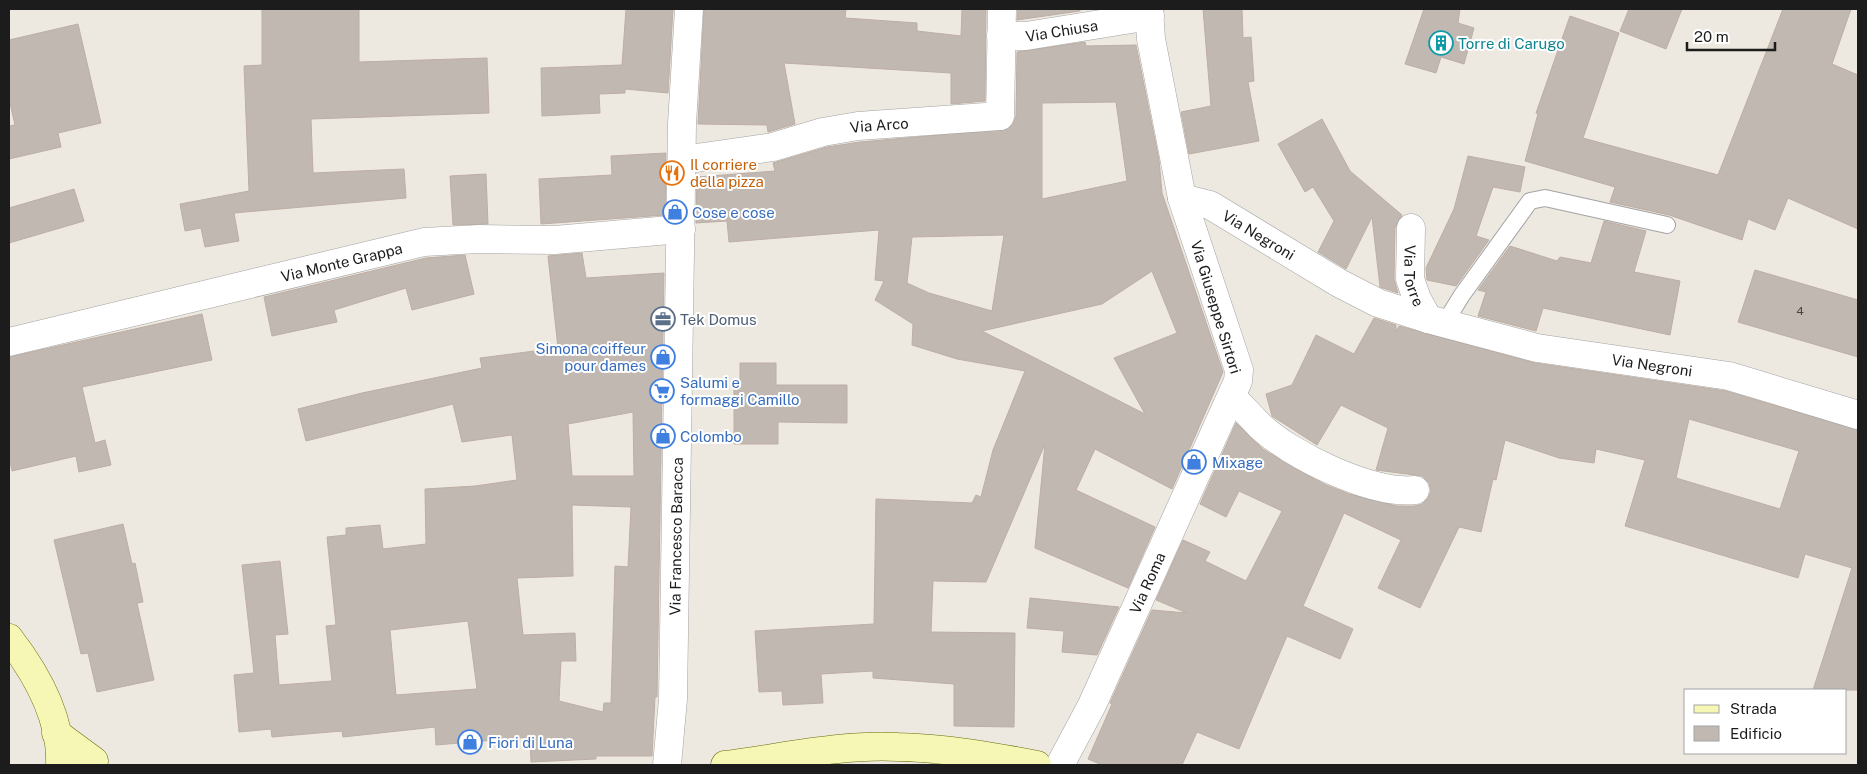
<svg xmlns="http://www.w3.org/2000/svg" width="1867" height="774" viewBox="0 0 1867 774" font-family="'Public Sans',sans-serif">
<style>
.building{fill:#c1b8b1;stroke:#beaea4;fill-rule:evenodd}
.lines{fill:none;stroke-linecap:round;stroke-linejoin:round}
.lane-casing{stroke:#a3a3a3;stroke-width:18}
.street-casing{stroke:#a3a3a3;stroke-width:29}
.secondary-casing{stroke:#676d08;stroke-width:29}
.lane{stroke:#fff;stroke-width:16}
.street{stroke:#fff;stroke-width:28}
.secondary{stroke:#f6f7b5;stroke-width:28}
.labels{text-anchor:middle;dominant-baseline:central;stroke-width:4;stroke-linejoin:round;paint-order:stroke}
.number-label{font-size:12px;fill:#454341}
.street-label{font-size:15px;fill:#1c1c1c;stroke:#fff}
.culture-label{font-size:15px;fill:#0d838f;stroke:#fff;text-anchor:start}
.food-label{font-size:15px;fill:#c56008;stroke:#fff;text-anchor:start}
.shop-label{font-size:15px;fill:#366cbe;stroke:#fff;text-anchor:start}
.service-label{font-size:15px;fill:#4e5e75;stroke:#fff;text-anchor:start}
</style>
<rect width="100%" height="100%" fill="#ede9e1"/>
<g class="building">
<polygon points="262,9 359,9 359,62 487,58 489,113 311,119 313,173 404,169 406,198 234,213 239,241 205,247 201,228 185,231 180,204 249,191 244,66 262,65"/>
<polygon points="626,9 673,9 668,93 625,89 625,93 599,94 600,113 542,116 541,68 622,65"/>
<polygon points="704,9 846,9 845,18 917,23 917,31 961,36 962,9 986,9 985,101 951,104 951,73 784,63 795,124 768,132 767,125 698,124"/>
<polygon points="1018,9 1080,9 1080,11 1017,20"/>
<polygon points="1203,9 1242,9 1243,38 1251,37 1254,81 1248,82 1259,141 1189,154 1181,112 1211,106"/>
<polygon points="1424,9 1460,9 1458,23 1474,28 1464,64 1441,57 1436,73 1405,64"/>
<polygon points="1629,9 1682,9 1666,49 1620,31"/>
<polygon points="1783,9 1851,9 1832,64 1858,75 1858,229 1788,198 1775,230 1748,219 1742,240 1669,215 1610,202 1615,187 1525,161 1538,114 1536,113 1570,16 1619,33 1583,138 1718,175"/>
<polygon points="78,24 101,123 58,133 61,147 9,159 9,126 15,125 9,99 9,40"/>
<path d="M1085 42 1086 46 1136 45 1159 160 1162 193 1223 372 1172 489 1095 449 1076 490 1155 527 1128 588 1035 548 1045 444 986 582 933 581 931 632 1015 633 1014 727 954 726V684L873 678V671L821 674 823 703 783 705 782 691 759 692 755 631 874 624 876 499 972 503 976 495 981 497 993 450 1025 371 957 359 912 345 913 324 875 300 884 281 875 280 879 230 729 242 727 221 696 223 697 177 775 171 773 163 827 147 860 142 1008 129 1013 124 1016 116 1017 52ZM1116 102 1127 181 1042 199V103ZM1004 235 992 311 929 293 907 283 912 237ZM1152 271 1177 333 1114 358 1145 414 982 331 1102 304Z"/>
<polygon points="1322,119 1350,171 1402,215 1395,228 1394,279 1398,293 1380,287 1372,217 1346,269 1318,252 1334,221 1313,187 1305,192 1278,144"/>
<polygon points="666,153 665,215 541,224 539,179 612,175 611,156"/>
<polygon points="1468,156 1525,167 1520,192 1493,187 1476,236 1489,240 1456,286 1427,280 1426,268 1454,209"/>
<polygon points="486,174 488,224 453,225 450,176"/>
<polygon points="74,189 84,221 9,243 9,208"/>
<polygon points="1604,221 1646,231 1634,272 1680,281 1670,335 1543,308 1536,331 1478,316 1486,292 1478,290 1510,246 1557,261 1560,257 1591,263"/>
<path d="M582 253 586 278 664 273 657 697H655L652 756H596V759L531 762 530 737 436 745 435 727 343 737 342 731 272 737 271 729 239 732 234 675 254 673 242 565 280 561 288 634 275 635 279 685 332 681 326 626 336 625 327 537 346 535V528L380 525 383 549 426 544 425 489 475 486 517 480 512 435 462 442 453 404 306 441 298 409 362 393 482 368 480 358 558 348 548 256ZM633 412 634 476H572L568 424ZM572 505 631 507 628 567 615 566 611 703H604L603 712 559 701 561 661H576L575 633 523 635 517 578 573 576ZM468 621 477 689 396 695 390 630Z"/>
<polygon points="465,255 474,294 412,310 406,288 334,310 337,322 272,336 264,297 426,258"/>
<polygon points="1755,270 1858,300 1858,357 1738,322"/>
<polygon points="202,314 212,360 82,387 95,443 105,440 111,465 79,472 76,456 12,471 9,457 9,357"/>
<path d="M1374 318 1396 325V332L1399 326 1535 363 1726 391 1858 430V690H1813L1852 568 1805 554 1798 578 1625 526 1645 460 1596 449 1594 463 1559 458 1505 440 1496 480 1493 479 1481 532 1459 527 1420 608 1378 588 1401 540 1344 513 1303 606 1353 629 1340 659 1287 636 1239 749 1197 732 1182 765H1102L1088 759 1112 704 1110 703 1152 610 1187 613 1156 600 1183 540 1210 552 1205 561 1246 581 1282 511 1239 491 1226 517 1200 504 1236 423 1263 449 1282 461 1326 485 1349 494 1397 506H1415L1422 504 1428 498 1431 491 1429 483 1422 476 1376 470 1388 428 1341 405 1317 445 1272 416 1266 394 1292 385 1316 335 1354 354ZM1689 419 1799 451 1780 509 1676 478Z"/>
<polygon points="740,363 776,363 776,385 847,385 847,423 778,422 778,444 734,444 734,383 740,383"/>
<polygon points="123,524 132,564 135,563 143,602 137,603 154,680 97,692 88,653 81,654 54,540"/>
<polygon points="1030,598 1119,607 1097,655 1062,652 1064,631 1027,628"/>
</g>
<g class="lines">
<g class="lane-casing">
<polyline id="lane" points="1444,324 1462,295 1530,201 1545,198 1667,225"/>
</g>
<g class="street-casing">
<g id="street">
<path id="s1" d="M1001 36H1026L1150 16"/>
<path id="s2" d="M682 160 773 147 823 132 858 126 1000 116 1002 9"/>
<path id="s3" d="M1182 198 1210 205 1339 283 1378 303 1428 319 1537 348 1729 376 1858 415"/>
<path id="s4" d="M1411 228 1410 279 1417 299 1428 319"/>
<path id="s5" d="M9 342 424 242 479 239 555 240 681 229"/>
<path d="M1232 398C1242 406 1250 416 1259 425 1290 455 1372 495 1415 490"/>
<path id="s6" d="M667 765 673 699 682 124 689 9"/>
<path id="s7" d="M1060 765 1092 705 1238 381 1239 370 1182 198 1151 39 1149 9"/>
</g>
</g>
<g class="secondary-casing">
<g id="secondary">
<path d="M9 638C36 673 62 719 60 765"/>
<polyline points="56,733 94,761"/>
<path d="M725 765C781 758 841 744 898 747 945 748 991 756 1037 765"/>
</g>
</g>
<use href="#lane" class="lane"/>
<use href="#street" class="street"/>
<use href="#secondary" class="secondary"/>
</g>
<defs>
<g id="building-ring" transform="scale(1.25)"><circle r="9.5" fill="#fff" stroke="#0f9aa8" stroke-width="1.5"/><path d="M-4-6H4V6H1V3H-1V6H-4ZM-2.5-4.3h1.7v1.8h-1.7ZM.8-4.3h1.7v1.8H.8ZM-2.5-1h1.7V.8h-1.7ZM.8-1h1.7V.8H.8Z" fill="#0f9aa8"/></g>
<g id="restaurant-ring" transform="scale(1.25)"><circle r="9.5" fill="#fff" stroke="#e8710a" stroke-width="1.5"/><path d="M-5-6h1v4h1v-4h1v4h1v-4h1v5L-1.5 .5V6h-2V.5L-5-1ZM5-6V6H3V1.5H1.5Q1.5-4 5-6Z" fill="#e8710a"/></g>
<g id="shop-ring" transform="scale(1.25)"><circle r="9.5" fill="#fff" stroke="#3f7fe0" stroke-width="1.5"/><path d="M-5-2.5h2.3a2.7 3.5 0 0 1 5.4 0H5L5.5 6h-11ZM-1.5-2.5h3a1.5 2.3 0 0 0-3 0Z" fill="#3f7fe0"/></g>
<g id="office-ring" transform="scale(1.25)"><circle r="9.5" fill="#fff" stroke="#5c6f8a" stroke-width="1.5"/><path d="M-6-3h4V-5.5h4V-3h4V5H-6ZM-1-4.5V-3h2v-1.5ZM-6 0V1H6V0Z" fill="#5c6f8a"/></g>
<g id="supermarket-ring" transform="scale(1.25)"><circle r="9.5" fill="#fff" stroke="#3f7fe0" stroke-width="1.5"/><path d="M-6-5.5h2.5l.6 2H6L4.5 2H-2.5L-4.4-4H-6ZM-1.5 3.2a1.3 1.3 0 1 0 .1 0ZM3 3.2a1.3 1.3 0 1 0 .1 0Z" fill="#3f7fe0"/></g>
</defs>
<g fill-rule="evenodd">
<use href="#building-ring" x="1441" y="43"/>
<use href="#restaurant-ring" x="672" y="173"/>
<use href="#shop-ring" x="675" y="212"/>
<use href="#office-ring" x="663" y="319"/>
<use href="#shop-ring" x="663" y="357"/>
<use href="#supermarket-ring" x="662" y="391"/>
<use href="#shop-ring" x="663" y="436"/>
<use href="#shop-ring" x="1194" y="462"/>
<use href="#shop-ring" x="470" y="742"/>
</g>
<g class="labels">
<g class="number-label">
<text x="1800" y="311">4</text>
</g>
<g class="street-label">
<text stroke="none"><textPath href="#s1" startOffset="61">Via Chiusa</textPath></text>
<text stroke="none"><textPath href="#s2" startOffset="201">Via Arco</textPath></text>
<text stroke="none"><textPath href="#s3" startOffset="86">Via Negroni</textPath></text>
<text stroke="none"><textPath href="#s5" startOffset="342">Via Monte Grappa</textPath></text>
<text stroke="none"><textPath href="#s4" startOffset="48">Via Torre</textPath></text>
<text transform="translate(1216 307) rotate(73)">Via Giuseppe Sirtori</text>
<text stroke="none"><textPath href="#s3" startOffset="505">Via Negroni</textPath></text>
<text stroke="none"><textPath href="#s6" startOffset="229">Via Francesco Baracca</textPath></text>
<text stroke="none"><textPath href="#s7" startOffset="202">Via Roma</textPath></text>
</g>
<g class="culture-label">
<text x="1458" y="43">Torre di Carugo</text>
</g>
<g class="food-label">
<text x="690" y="164">Il corriere<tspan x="690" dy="17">della pizza</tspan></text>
</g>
<g class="shop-label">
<text x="692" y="212">Cose e cose</text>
<text x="646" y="348" text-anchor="end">Simona coiffeur<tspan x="646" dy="17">pour dames</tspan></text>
<text x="680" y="382">Salumi e<tspan x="680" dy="17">formaggi Camillo</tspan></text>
<text x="680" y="436">Colombo</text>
<text x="1212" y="462">Mixage</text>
<text x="488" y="742">Fiori di Luna</text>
</g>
<g class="service-label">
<text x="680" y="319">Tek Domus</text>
</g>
</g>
<rect width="1867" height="774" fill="none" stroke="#1c1c1c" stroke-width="20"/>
<rect x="1684" y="689" width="162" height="65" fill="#ffffff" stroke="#a4a4a4"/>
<rect x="1694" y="705" width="25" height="8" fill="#f6f7b5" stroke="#a4a4a4"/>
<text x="1730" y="714" font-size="15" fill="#1c1c1c">Strada</text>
<rect x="1694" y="726" width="25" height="15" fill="#c1b8b1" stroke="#a4a4a4"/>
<text x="1730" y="739" font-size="15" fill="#1c1c1c">Edificio</text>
<path d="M1687 42v8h88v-8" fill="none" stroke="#1c1c1c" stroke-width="2.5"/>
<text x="1694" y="42" font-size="15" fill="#1c1c1c" stroke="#ffffff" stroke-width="4" paint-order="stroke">20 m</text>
</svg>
